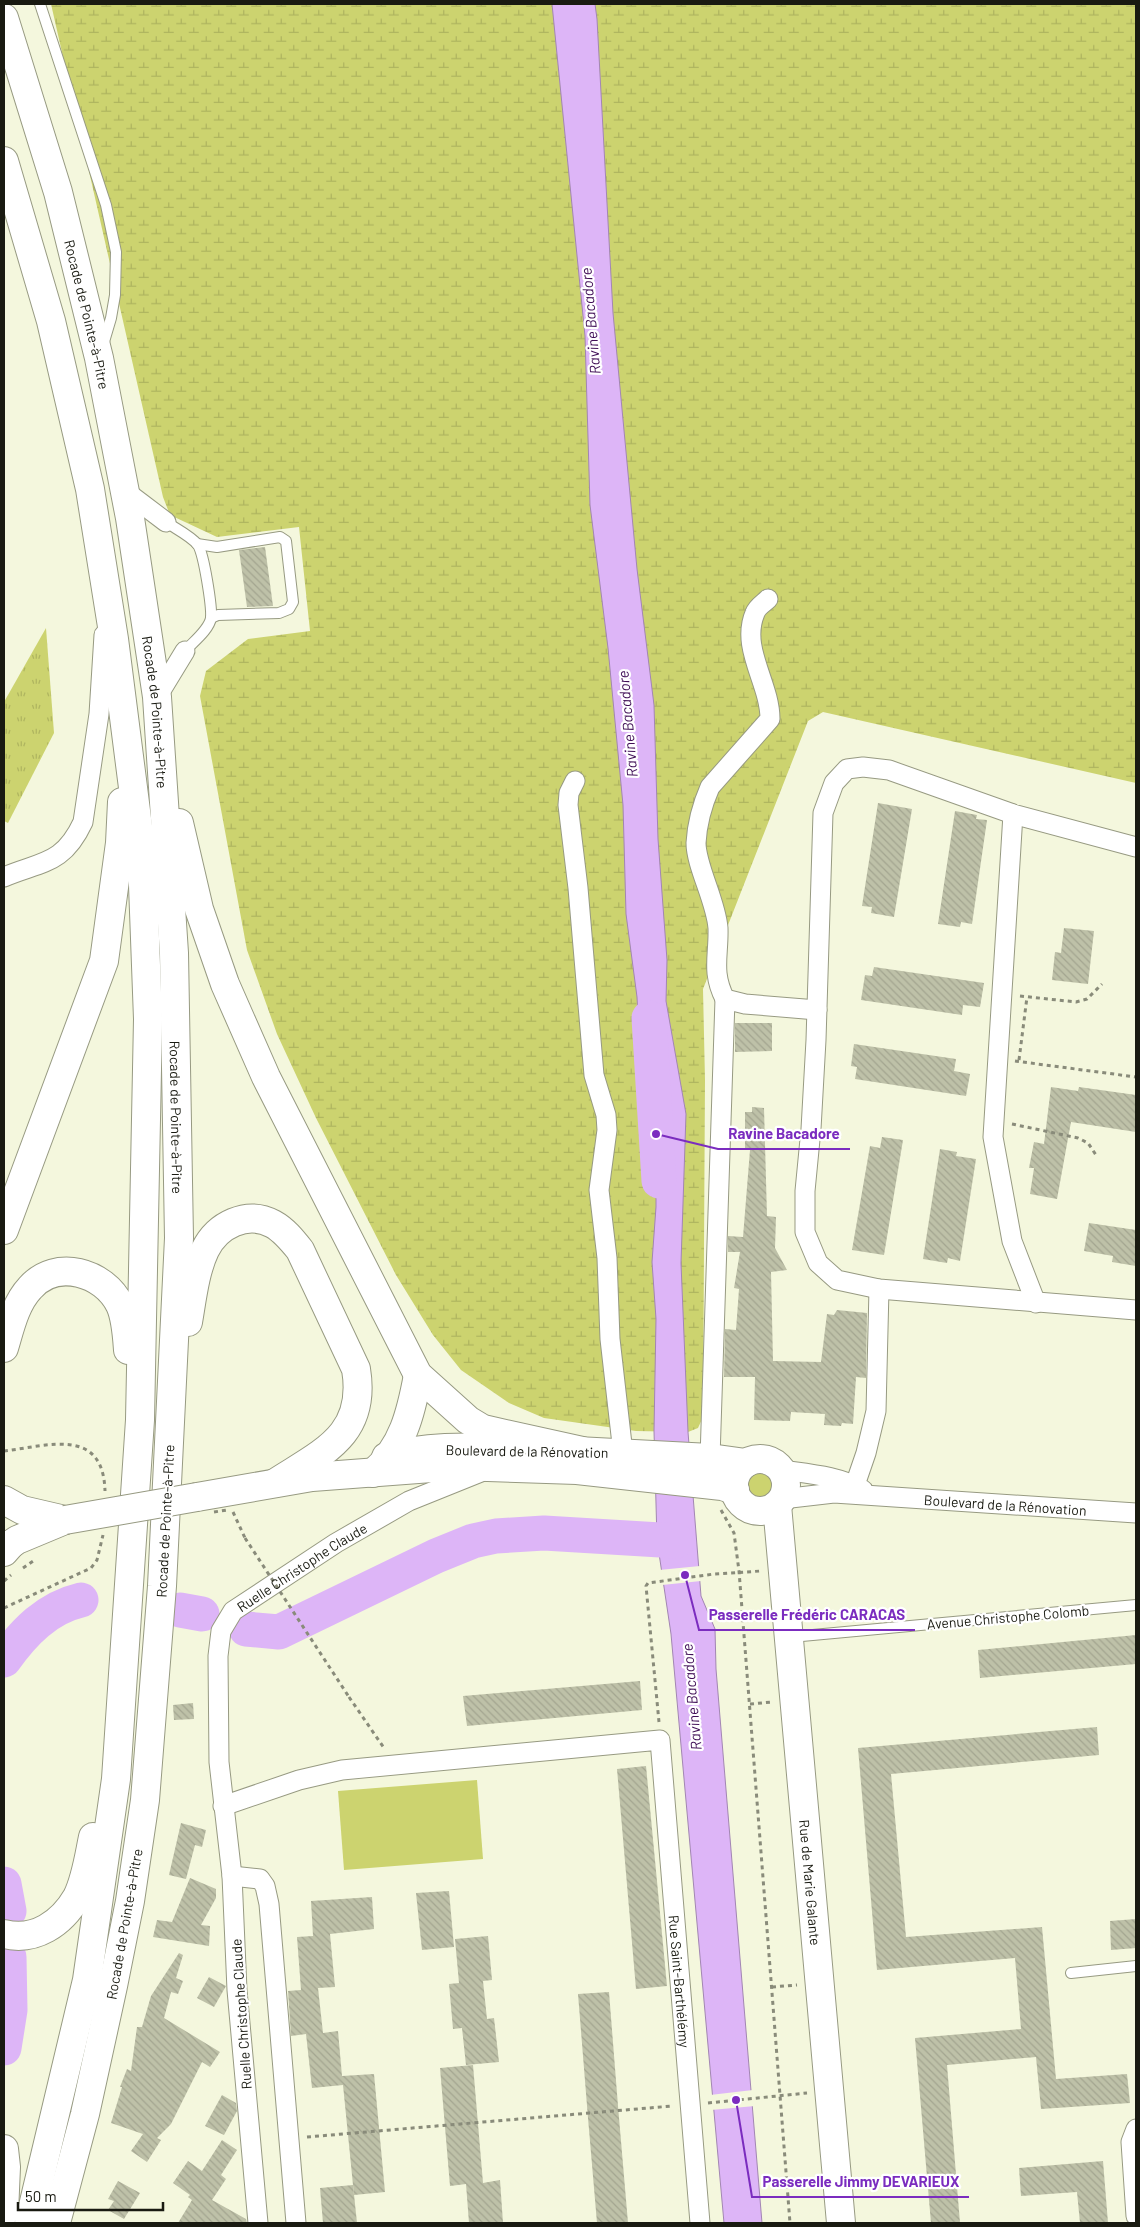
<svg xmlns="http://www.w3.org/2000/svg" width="1140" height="2227" viewBox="0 0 1140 2227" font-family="Barlow,sans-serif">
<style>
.grass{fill:#ccd36f}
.wetland{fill:url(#wetland-marsh)}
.park{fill:url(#park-tufts)}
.water{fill:#ddb5f7;stroke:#a286b2}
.pier{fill:#f4f7dd}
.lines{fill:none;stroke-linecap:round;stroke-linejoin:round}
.river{stroke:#ddb5f7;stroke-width:35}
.building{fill:url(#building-back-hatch)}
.service-casing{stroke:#979a82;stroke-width:12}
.minor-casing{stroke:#979a82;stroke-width:21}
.secondary-casing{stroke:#979a82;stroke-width:30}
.trunk-casing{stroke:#979a82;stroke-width:30}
.path{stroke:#898b7a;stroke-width:3;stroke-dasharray:4 4;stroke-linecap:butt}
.service{stroke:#fff;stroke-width:10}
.minor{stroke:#fff;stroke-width:19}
.secondary{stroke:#fff;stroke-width:28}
.trunk{stroke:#fff;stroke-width:28}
.secondary-bridge-casing{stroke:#979a82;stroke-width:30;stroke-linecap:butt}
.path-bridge{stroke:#898b7a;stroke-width:3;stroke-dasharray:4 4;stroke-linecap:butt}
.secondary-bridge{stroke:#fff;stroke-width:28}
.labels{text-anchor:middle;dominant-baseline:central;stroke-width:4.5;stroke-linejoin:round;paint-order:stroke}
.street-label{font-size:14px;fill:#191a11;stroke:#fff}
.water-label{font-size:15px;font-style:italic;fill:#400f57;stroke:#fff}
.leader{fill:none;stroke:#7b2cbf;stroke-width:2}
.callout-dot{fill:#7b2cbf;stroke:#fff;stroke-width:2}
.callout-label{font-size:15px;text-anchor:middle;font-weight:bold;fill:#7b2cbf;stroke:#fff;stroke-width:4.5;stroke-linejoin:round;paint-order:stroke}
</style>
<defs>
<pattern id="wetland-marsh" width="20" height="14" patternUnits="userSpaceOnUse" patternTransform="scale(1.25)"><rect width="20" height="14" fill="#ccd36f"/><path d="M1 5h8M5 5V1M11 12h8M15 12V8" fill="none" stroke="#afb55f"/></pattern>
<pattern id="park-tufts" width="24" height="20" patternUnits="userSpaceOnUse" patternTransform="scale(1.25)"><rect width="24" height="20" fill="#ccd36f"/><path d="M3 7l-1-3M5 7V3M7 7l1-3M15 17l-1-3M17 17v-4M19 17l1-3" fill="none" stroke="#afb55f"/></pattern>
<pattern id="building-back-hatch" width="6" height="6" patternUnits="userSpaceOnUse" patternTransform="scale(1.25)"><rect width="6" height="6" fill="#bec1a8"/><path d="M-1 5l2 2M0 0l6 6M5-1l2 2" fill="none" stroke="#a3a590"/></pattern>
</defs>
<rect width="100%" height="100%" fill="#f4f7dd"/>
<g class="grass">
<circle cx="760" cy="1483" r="15"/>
<polygon points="477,1780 483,1859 344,1870 338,1791"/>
</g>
<polygon class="wetland" points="51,4 1136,4 1136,783 823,712 808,721 703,989 705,1080 703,1417 698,1428 688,1432 636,1431 544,1418 509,1403 461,1370 433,1335 396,1275 316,1118 277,1034 247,950 200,696 206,671 248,639 310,631 299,527 217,537 170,515 163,497"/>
<polygon class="park" points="46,628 54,733 8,823 4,821 4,702"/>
<polygon class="water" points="552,4 595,4 597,19 613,313 637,569 654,705 658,839 667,960 666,1001 686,1114 681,1263 688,1432 701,1596 715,1629 716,1669 762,2223 724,2223 671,1634 657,1540 654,1431 656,1319 652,1262 656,1207 656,1134 652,1065 640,1056 637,997 626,914 623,805 608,648 590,505 585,336"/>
<g class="pier">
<polygon points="700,1566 701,1581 662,1585 659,1570"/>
<polygon points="753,2090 755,2106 711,2110 710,2095"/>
</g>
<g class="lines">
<g class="river">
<polyline points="649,1018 659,1181"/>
<polyline points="180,1610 202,1614"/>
<polyline points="246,1629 279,1632 436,1556 473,1541 496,1536 544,1533 677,1541"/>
<path d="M4 1660C24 1632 47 1608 81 1600"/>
<polyline points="4,1884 9,1911"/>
<polyline points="4,2048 10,2010 9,1957"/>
</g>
</g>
<g class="building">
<polygon points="265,547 273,606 247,607 239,550"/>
<polygon points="878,803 912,809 894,917 871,913 872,907 862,906"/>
<polygon points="955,811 977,815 976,819 987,820 972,924 961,922 960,927 938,924"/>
<polygon points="1064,928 1094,931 1088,984 1052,980 1055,952 1061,953"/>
<polygon points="874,967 984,983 980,1007 963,1005 962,1015 861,1000 865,975 872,976"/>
<polygon points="735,1023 772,1023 772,1051 735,1052"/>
<polygon points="854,1044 956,1059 954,1071 970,1074 966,1096 855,1079 857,1067 851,1066"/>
<polygon points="1051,1087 1078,1091 1079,1087 1136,1095 1136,1132 1071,1122 1057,1199 1030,1194 1034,1168 1029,1168 1034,1142 1044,1144"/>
<polygon points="752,1107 764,1108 767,1216 776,1217 775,1248 787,1270 771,1272 773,1361 821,1362 827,1314 834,1315 837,1310 867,1313 866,1378 856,1377 853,1424 842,1423 841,1426 824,1425 825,1414 791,1412 790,1421 754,1420 755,1377 724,1377 725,1329 736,1330 739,1289 734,1288 740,1252 728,1252 728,1236 743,1237 750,1150 745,1150 745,1112 752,1112"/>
<polygon points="882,1137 903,1140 884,1255 852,1250 870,1146 880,1148"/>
<polygon points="940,1149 957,1152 956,1156 976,1159 960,1261 948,1258 947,1263 923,1259"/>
<polygon points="1089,1223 1136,1230 1136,1266 1112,1262 1113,1256 1084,1251"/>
<polygon points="1136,1635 1136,1664 980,1678 978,1650"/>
<polygon points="640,1681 642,1710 467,1726 463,1696"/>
<polygon points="193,1703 194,1719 174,1720 173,1705"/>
<polygon points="1097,1727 1099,1755 891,1774 906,1937 1042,1927 1056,2079 1127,2074 1130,2103 1041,2109 1036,2057 947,2065 960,2223 931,2223 915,2038 1021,2029 1015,1958 877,1970 858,1748"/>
<polygon points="646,1766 667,1986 636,1989 617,1769"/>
<polygon points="181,1823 206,1830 202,1847 195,1845 186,1879 169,1875"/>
<polygon points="190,1878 216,1889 216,1898 201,1925 210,1926 209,1946 153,1937 157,1920 172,1922"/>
<polygon points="449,1891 454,1947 422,1950 416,1893"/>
<polygon points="372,1897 374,1929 330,1934 335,1987 318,1988 323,2033 338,2031 342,2076 374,2074 385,2192 354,2195 343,2085 312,2088 306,2034 291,2036 288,1991 301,1990 297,1937 313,1936 311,1901"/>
<polygon points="1136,1919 1136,1948 1111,1950 1110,1921"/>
<polygon points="488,1936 492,1980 483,1981 487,2019 494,2018 499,2062 466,2065 462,2028 453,2029 449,1984 459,1983 455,1939"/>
<polygon points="179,1953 183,1955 176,1978 183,1981 178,1994 171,1992 164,2018 220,2052 210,2067 202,2062 171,2124 157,2138 161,2140 147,2162 131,2151 143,2134 111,2123 122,2087 120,2087 127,2069 131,2071 137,2027 142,2027 151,1996"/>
<polygon points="209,1977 226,1986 214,2007 197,1998"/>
<polygon points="609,1992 618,2106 628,2223 597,2223 588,2118 578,1994"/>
<polygon points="473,2065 483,2183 500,2180 503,2223 469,2223 466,2184 450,2186 440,2068"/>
<polygon points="222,2095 236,2103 237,2111 224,2135 205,2126"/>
<polygon points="222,2140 237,2150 221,2175 226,2179 212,2200 246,2219 247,2223 178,2223 192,2200 188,2197 190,2195 173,2183 188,2161 202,2171"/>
<polygon points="1103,2161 1108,2223 1080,2223 1077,2192 1021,2196 1019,2168"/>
<polygon points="118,2181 140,2193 124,2219 108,2210 114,2201 108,2199"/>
<polygon points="353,2185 357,2223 323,2223 320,2188"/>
</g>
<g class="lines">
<g class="service-casing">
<g id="service">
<polyline points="40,4 106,205 116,252 115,295 111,318 103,345"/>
<path d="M166 522C176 529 191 536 198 545 204 555 212 606 211 618 209 630 193 642 185 651"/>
<polyline points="197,544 217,547 280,537 286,541 293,602 289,609 279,613 218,615 211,618"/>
<polyline points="791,1637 1136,1605"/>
<polyline points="1071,1973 1136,1966"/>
</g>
</g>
<g class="minor-casing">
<g id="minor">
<polyline points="125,491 166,522"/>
<path d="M768 599C764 603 757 607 755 613 740 648 770 683 770 719L710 787C703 803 697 825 696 843 696 866 716 901 718 928 719 955 711 972 725 999L745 1004 817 1010"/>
<polyline points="157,697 185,651"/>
<polyline points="575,781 569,793 568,805 578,888 594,1075 606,1115 607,1130 599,1190 607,1258 610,1339 623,1453"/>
<polyline points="1013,814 993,1137 1012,1241 1036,1303"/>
<polyline points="1136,847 1013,814 889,770 863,767 847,769 834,783 823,813 816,1040 811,1129 805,1191 805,1232 818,1263 837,1280 879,1289 1136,1310"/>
<path d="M4 877C42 861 63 865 83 822L99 714 104 635"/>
<polyline points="710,1458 725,999"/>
<path d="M782 1470C810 1474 839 1476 863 1490"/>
<polyline points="855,1485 866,1453 876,1411 879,1289"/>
<path id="s1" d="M782 1499 834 1493 1136 1513"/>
<path id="s2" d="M223 1806 299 1780 342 1770 660 1740 700 2223"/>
<polyline points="232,1876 260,1879 265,1886 269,1904 296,2223"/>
<polyline points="1136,2129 1131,2142 1136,2216"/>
<path id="s3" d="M258 2223 237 1990 232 1876 219 1762 218 1656 221 1631 233 1611 336 1543 409 1501 486 1470"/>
</g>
</g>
<g class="secondary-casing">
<g id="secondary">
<polyline points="558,1450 710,1458 746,1463"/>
<path d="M386 1457C425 1446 465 1447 505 1448"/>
<circle cx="760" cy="1485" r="26"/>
<polyline points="197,1497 312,1477 458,1466 577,1470 722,1486 735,1490"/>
<path id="s4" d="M777 1505 841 2223"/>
<polyline points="4,1549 17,1540 65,1520"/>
</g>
</g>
<g class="trunk-casing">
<g id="trunk">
<path id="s5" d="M4 18 58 192 99 358 130 518 157 697 174 953 179 1238 162 1586 145 1800 130 1901 113 1986 85 2114 56 2223"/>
<polyline points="4,161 51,321 90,489 114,639 142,858 148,1019 140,1420 116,1779 87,1980 29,2223"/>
<polyline points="179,823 199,909 225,984 266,1077 418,1375 468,1420 483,1429 582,1451"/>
<polyline points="4,1230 104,961 120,843 122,802"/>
<path d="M188 1322C192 1299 195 1271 205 1250 217 1225 247 1210 273 1224 284 1230 292 1240 300 1250L356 1369C367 1435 323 1452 275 1483"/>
<path d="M4 1348C10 1328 15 1304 30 1288 56 1258 104 1272 120 1305 126 1318 127 1336 128 1350"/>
<path d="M373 1473C403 1447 411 1413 418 1375"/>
<polyline points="4,1500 22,1510 65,1520"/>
<polyline points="4,1552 11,1544"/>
<path d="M4 1934C35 1942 62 1923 77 1897 86 1879 89 1856 93 1837"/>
<polyline points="4,2149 6,2167 4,2213"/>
</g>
</g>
<g class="path">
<polyline points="1020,996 1076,1002 1087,999 1102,984"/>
<polyline points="1019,1060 1027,997"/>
<polyline points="1015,1061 1136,1077"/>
<polyline points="1012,1124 1078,1138 1088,1143 1096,1155"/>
<path d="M4 1451C48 1446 103 1426 105 1491"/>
<polyline points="721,1510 734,1533 739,1571 790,2223"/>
<polyline points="233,1512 245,1538"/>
<polyline points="23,1568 36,1559"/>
<polyline points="4,1581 11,1575"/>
<polyline points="4,1608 91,1568 97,1560 103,1535"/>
<polyline points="349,1697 384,1748"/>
<polyline points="750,1704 772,1702"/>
<polyline points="659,1722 646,1586 648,1583 714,1574 761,1571"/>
<polyline points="772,1987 797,1985"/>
<polyline points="708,2103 807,2093"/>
<polyline points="307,2137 672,2106"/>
</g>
<use href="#service" class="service"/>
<use href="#minor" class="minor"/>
<use href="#secondary" class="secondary"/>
<use href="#trunk" class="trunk"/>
<g class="secondary-bridge-casing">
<polyline id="secondary-bridge" points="65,1520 197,1497"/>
</g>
<g class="path-bridge">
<polyline points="214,1512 227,1510"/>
<polyline points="245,1538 349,1697"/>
</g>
<use href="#secondary-bridge" class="secondary-bridge"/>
</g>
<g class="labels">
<g class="street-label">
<text stroke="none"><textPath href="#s5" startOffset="308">Rocade de Pointe-à-Pitre</textPath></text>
<text stroke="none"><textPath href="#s5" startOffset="712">Rocade de Pointe-à-Pitre</textPath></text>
<text stroke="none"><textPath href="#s5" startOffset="1118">Rocade de Pointe-à-Pitre</textPath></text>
<text transform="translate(527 1451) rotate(1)">Boulevard de la Rénovation</text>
<text stroke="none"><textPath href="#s1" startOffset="224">Boulevard de la Rénovation</textPath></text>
<text transform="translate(165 1521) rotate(-87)">Rocade de Pointe-à-Pitre</text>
<text stroke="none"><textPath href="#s3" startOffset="699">Ruelle Christophe Claude</textPath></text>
<text transform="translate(1008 1617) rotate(-5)">Avenue Christophe Colomb</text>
<text stroke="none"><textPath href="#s4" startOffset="379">Rue de Marie Galante</textPath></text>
<text transform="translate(124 1924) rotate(-80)">Rocade de Pointe-à-Pitre</text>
<text stroke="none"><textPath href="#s2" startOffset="686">Rue Saint-Barthélémy</textPath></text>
<text transform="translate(241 2014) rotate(-94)">Ruelle Christophe Claude</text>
</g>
<g class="water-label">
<text transform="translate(590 321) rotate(-95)">Ravine Bacadore</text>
<text transform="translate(627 724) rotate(-95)">Ravine Bacadore</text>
<text transform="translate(691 1697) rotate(-95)">Ravine Bacadore</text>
</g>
</g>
<path class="leader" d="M656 1134L718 1149H850M685 1575L699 1630H915M736 2100L752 2197H969"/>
<g class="callout-dot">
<circle cx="656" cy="1134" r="5"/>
<circle cx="685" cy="1575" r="5"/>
<circle cx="736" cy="2100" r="5"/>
</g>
<g class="callout-label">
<text x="784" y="1139">Ravine Bacadore</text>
<text x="807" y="1620">Passerelle Frédéric CARACAS</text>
<text x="861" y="2187">Passerelle Jimmy DEVARIEUX</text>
</g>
<rect width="1140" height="2227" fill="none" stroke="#191a11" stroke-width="10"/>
<path d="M18 2202v8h145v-8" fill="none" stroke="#191a11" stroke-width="2.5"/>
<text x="25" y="2202" font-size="15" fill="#191a11" stroke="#ffffff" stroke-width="4" paint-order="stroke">50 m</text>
</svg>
